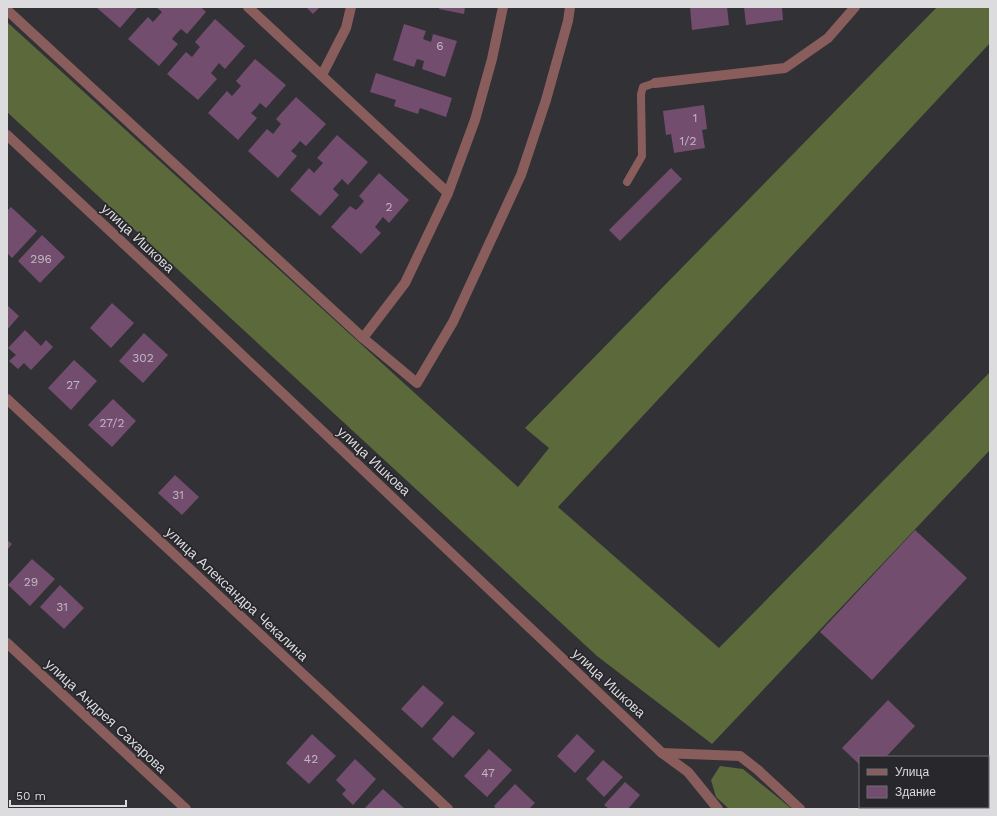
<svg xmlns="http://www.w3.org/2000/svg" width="997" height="816" viewBox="0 0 997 816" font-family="'Work Sans',sans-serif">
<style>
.forest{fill:#5b693b}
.building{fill:#734d6e}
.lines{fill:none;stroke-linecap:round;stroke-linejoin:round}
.service{stroke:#895d5b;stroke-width:8}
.minor{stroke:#895d5b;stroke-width:10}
.labels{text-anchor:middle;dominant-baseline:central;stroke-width:3.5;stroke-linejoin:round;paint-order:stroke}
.number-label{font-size:12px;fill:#c2b8c3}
.street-label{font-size:14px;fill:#dcdcdf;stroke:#27272c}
</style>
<rect width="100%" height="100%" fill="#313136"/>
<g class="forest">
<polygon points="937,7 990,7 990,43 558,507 719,648 990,372 990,450 712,744 597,656 7,112 7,22 518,487 549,448 525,428"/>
<polygon points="720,766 743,769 792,809 729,809 716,797 711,780"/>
</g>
<g class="building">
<polygon points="96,7 138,7 120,28"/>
<polygon points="156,7 201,7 206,12 187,34 181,29 176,34 172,39 178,44 159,66 128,39 148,17 153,22 162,12"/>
<polygon points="306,7 320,7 313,14"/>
<polygon points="440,7 465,7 464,14 439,9"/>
<polygon points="690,7 727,7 729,25 692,30"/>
<polygon points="744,7 782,7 783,20 746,25"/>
<polygon points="215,19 245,46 225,69 219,63 211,73 217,79 198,100 167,74 186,52 192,57 200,47 195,42"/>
<polygon points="404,24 426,31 423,39 431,42 433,34 457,41 445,77 422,69 424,61 417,59 414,67 393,60"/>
<polygon points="255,59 286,85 266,108 260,103 256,108 251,113 257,118 238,140 208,113 227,91 232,96 241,86 236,81"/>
<polygon points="376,73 452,98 446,117 420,108 418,114 394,106 396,100 370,92"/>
<polygon points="296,97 326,124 306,146 300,141 296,146 291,151 297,156 278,178 248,151 267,129 273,134 281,124 276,119"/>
<polygon points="704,105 707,129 702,130 705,148 674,153 671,134 666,135 663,111"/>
<polygon points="337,135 368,162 348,185 342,179 333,189 339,195 320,216 290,190 309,168 314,173 323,163 317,158"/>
<polygon points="671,168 682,179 620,241 609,230"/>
<polygon points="379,173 409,200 389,223 383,217 375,227 381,233 361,254 331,227 350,206 356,210 360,206 364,201 359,196"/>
<polygon points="11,207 37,231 12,258 7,253 7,211"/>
<polygon points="42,235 65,257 40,283 18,261"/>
<polygon points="112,303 134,323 111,348 90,328"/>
<polygon points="7,305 19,316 7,330"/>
<polygon points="25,330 41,346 46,340 53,347 31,370 24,363 18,369 9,361 16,355 8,348"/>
<polygon points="144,333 168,355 143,383 119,361"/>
<polygon points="74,360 97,381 71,410 48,388"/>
<polygon points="113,399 136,421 112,447 88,425"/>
<polygon points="175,475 199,497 182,515 158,493"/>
<polygon points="915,530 967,578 872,680 820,632"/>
<polygon points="7,540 12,544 7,550"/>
<polygon points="32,559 55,579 30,606 8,585"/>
<polygon points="60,585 84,608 64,629 40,607"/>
<polygon points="423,685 444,703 422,728 401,709"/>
<polygon points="888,700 915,726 886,757 860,757 860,765 842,748"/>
<polygon points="453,715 475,733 453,758 432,739"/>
<polygon points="312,734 336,756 309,784 286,763"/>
<polygon points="577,734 595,751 575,773 557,756"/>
<polygon points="489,749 512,770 487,797 464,776"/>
<polygon points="355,759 376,779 353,805 342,794 346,790 336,780"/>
<polygon points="603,760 623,777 604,797 586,779"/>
<polygon points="625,782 640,795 628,809 609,809 604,805"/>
<polygon points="515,784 535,803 529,809 496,809 494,806"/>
<polygon points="383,789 405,809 364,809"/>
</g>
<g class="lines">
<polyline class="service" points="627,182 642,156 641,94 643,87 655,83"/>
<g class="minor">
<polyline points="248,7 448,193"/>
<polyline points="7,10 363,338 417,383 453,322 521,175 546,100 568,21 570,7"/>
<polyline points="322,75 346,28 351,7"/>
<polyline points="655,83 785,68 828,38 855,7"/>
<polyline points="7,135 166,283 662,753 688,772 718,809"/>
<polyline points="363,338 405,283 448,193 475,120 492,59 503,7"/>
<polyline points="7,399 448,809"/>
<polyline points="7,643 186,809"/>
<polyline points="662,753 740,756 758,770 800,809"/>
</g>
</g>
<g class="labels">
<g class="number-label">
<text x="440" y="46">6</text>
<text x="695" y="118">1</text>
<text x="688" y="141">1/2</text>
<text x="389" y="207">2</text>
<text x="41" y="259">296</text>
<text x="143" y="358">302</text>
<text x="73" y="385">27</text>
<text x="112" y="423">27/2</text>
<text x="178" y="495">31</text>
<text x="31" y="582">29</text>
<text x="62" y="607">31</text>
<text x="311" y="759">42</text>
<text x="488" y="773">47</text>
</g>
<g class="street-label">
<text transform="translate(138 238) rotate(43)">улица Ишкова</text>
<text transform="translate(374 461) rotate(43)">улица Ишкова</text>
<text transform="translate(237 594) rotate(43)">улица Александра Чекалина</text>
<text transform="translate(609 683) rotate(43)">улица Ишкова</text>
<text transform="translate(106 716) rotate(43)">улица Андрея Сахарова</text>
</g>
</g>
<rect width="997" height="816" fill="none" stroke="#dcdcdf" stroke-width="16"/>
<rect x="859" y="756" width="130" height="52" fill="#27272c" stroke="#6f6f74"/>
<rect x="867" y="769" width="20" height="6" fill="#895d5b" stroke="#6f6f74"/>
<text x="895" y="776" font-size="12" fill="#dcdcdf">Улица</text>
<rect x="867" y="786" width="20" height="12" fill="#734d6e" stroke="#6f6f74"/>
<text x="895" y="796" font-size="12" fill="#dcdcdf">Здание</text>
<path d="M10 800v6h116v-6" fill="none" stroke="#dcdcdf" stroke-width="2"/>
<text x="16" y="800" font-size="12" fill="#dcdcdf" stroke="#27272c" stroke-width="3" paint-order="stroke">50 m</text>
</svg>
